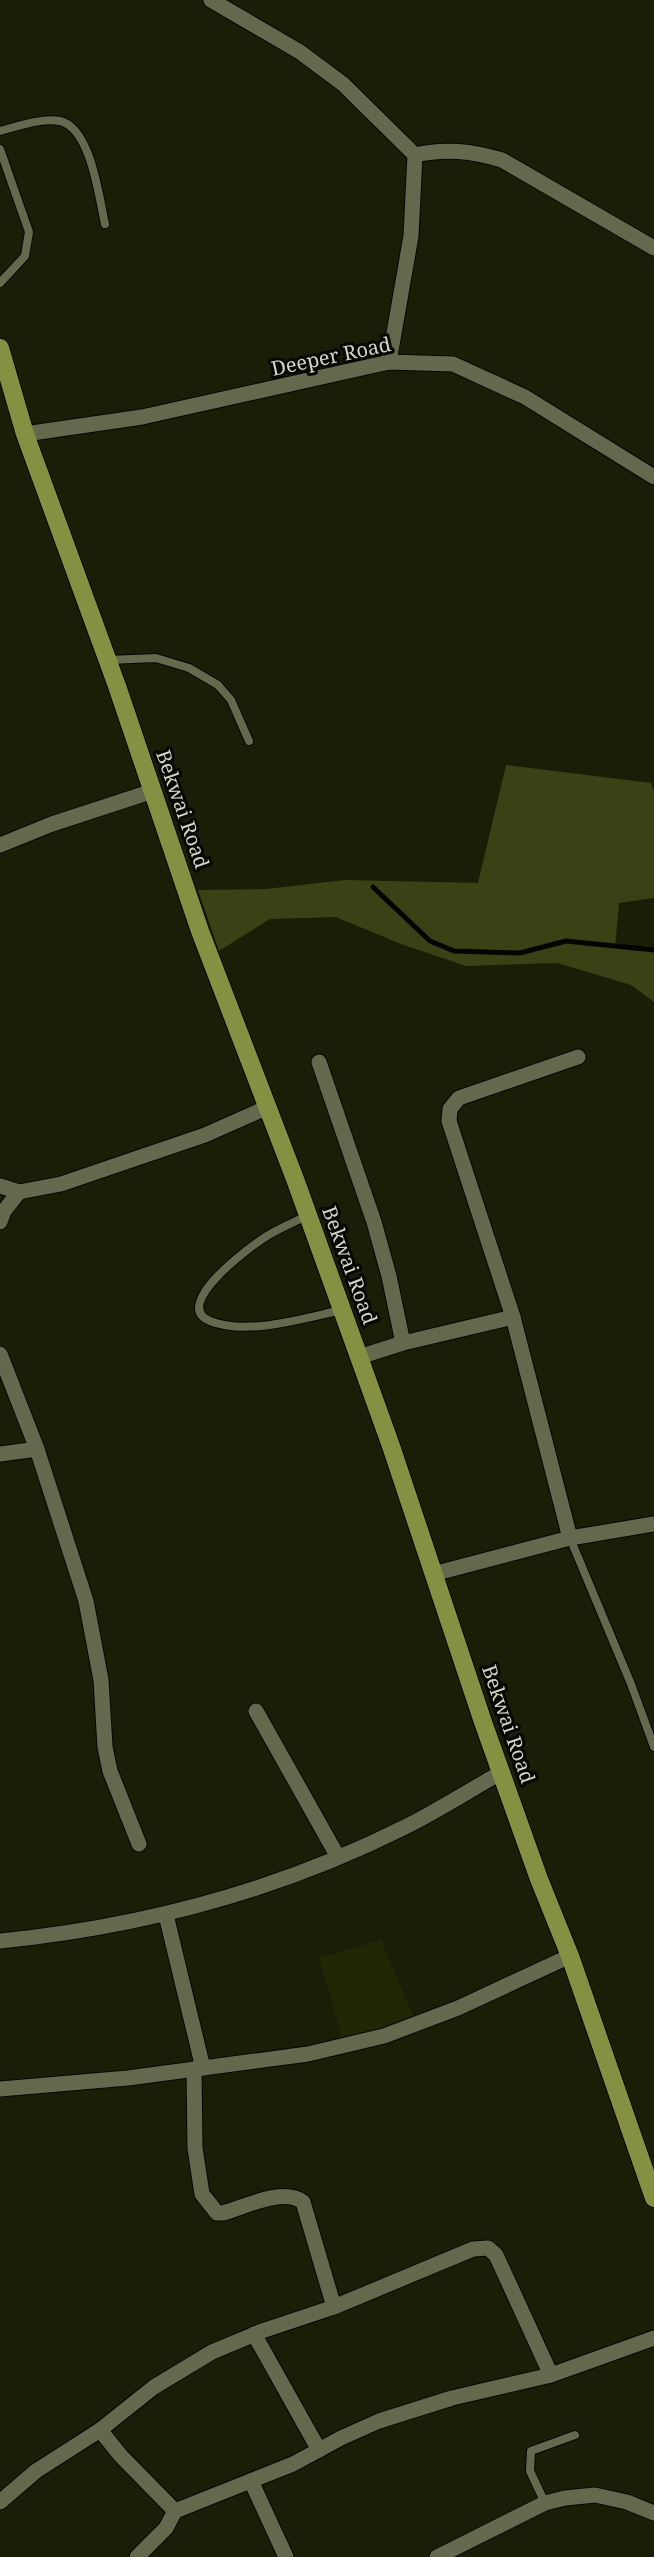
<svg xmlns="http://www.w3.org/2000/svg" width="654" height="2557" viewBox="0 0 654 2557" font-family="'Noto Serif',serif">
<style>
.built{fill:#222605}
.green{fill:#3b4114}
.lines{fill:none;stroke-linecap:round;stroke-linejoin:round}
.stream{stroke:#050500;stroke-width:5}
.lane-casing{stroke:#060800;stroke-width:10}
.street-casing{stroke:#060800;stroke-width:17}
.highway-casing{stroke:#060800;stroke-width:20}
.lane{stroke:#64694e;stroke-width:8}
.street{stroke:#64694e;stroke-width:15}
.highway{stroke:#859042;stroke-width:18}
.labels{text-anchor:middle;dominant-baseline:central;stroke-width:6;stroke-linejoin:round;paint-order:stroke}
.street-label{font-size:20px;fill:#d2d5c6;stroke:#060701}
</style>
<rect width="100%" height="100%" fill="#1b1e06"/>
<polygon class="built" points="381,1940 415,2020 343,2041 319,1958"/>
<polygon class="green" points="506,765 651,783 654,791 654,898 619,903 615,947 654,948 654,1002 631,985 557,963 466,966 401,944 336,917 270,919 219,951 198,890 266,889 345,880 478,883"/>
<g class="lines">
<polyline class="stream" points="373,887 430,941 454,951 520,953 566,941 654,950"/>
<g class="lane-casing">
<g id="lane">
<path d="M0 131C19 126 40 118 60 121 91 128 99 198 105 224"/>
<polyline points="0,149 29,232 25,256 0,283"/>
<polyline points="109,660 156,658 189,668 218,685 231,700 249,741"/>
<path d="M308 1215C295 1222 279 1228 267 1236 252 1245 170 1305 210 1321 247 1336 304 1318 342 1310"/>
<polyline points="570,1538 631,1684 654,1747"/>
<polyline points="545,2503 530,2471 531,2451 575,2435"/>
</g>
</g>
<g class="street-casing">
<g id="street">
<polyline points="211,0 300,52 343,84 415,155 411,236 389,362"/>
<path d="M415 155C445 148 472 151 502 160L654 248"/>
<polyline points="25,434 142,417 389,362 453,364 525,397 654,477"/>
<polyline points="0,845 52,824 153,791"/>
<polyline points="319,1062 374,1222 389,1276 403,1343"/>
<polyline points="0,1186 19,1192 61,1184 205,1135 268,1107"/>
<polyline points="0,1222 4,1211 19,1192"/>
<polyline points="0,1354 37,1449 86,1601 101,1680 105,1747 110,1771 139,1844"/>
<polyline points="359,1357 403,1343 513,1317"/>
<polyline points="0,1454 37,1449"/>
<polyline points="570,1538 513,1317 449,1121 450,1109 459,1098 578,1057"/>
<polyline points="433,1574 570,1538 654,1524"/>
<polyline points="256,1711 338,1857"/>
<polyline points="166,1915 203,2068"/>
<path d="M0 1941C141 1927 280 1890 407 1826 439 1810 470 1790 502 1772"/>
<path d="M194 2069 195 2148 202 2194 217 2213H223C245 2207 283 2187 303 2202L334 2307"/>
<polyline points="0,2089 128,2078 308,2054 384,2036 458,2008 570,1956"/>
<polyline points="254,2334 319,2450"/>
<polyline points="100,2430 121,2456 175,2511"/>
<polyline points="251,2481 286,2557"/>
<polyline points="0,2502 36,2471 100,2430 154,2387 212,2352 262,2331 334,2307 473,2249 488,2248 496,2255 551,2375"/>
<polyline points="137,2557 166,2528 175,2511 293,2464 341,2438 379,2421 452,2398 551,2375 654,2338"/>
<polyline points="437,2557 545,2503 565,2498 595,2495 627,2502 654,2513"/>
</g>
</g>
<g class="highway-casing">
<polyline id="highway" points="0,348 25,434 117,686 200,931 295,1179 391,1446 483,1722 539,1879 570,1956 654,2198"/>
</g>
<use href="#lane" class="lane"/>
<use href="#street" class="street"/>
<use href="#highway" class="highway"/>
</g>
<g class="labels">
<g class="street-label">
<text transform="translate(331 356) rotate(-12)">Deeper Road</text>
<text transform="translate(183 809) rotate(71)">Bekwai Road</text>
<text transform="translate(350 1265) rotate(70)">Bekwai Road</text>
<text transform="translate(509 1724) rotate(71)">Bekwai Road</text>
</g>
</g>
</svg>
